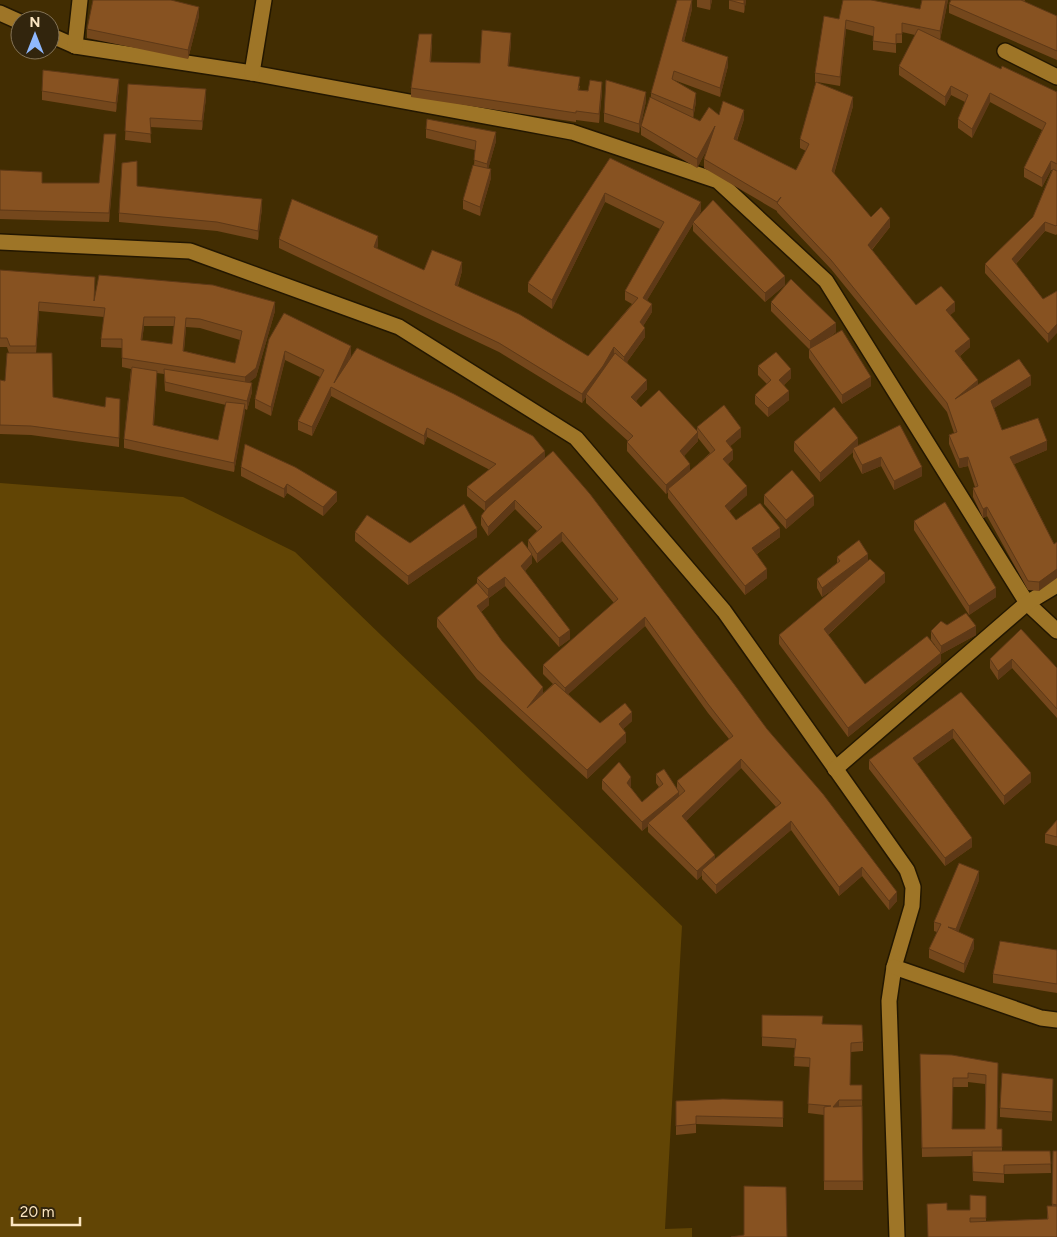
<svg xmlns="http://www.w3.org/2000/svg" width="1057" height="1237" viewBox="0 0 1057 1237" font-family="Figtree,sans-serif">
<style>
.green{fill:#624505}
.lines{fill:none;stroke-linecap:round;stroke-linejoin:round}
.minor-casing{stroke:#231701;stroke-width:18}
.minor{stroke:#9e7527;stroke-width:15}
.wall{fill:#74471c;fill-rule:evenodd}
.shaded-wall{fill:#5e3917}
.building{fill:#875221;stroke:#5e3917;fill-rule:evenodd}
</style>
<rect width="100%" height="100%" fill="#422d02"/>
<polygon class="green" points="0,483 183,497 295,552 682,926 665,1229 692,1228 692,1237 0,1237"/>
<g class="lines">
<g class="minor-casing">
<g id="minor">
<polyline points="0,13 20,22"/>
<polyline points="50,35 75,46 252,73 572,132 718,181 826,281 1027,603 1057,631"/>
<polyline points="75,46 80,0"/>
<polyline points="1005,51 1057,77"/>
<polyline points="252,73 264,0"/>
<polyline points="0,242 190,251 399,327 576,438 724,611 907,870 913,887 912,906 894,967 889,1001 897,1237"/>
<polyline points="835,769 1027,603 1057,585"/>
<polyline points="894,967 1041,1018 1057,1020"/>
</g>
</g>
<use href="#minor" class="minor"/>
</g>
<g class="wall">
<polygon points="692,0 692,9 684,41 728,66 720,97 674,80 696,102 693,118 700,121 719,115 744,119 737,141 796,170 806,151 800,148 800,139 816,82 815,82 815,73 839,19 920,9 922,0 948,0 940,40 1001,69 1057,92 1057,234 1056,235 1045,231 1016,264 1043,299 1057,291 1048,343 985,273 985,264 1033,217 1052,170 1051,170 1042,187 1024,177 1024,168 1042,130 990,102 972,138 958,128 958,119 965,102 951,95 945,106 899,75 899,66 915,35 902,32 902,43 896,43 896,53 873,50 873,36 846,29 840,86 817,82 853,106 834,174 871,217 890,227 872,250 916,305 955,311 950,315 970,347 960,356 978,384 1031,385 994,408 1002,430 1047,450 1014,464 1054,544 1039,591 1028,590 987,516 983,518 973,497 973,488 975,487 968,466 959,468 949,444 949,435 954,433 947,412 831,269 777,212 777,210 777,211 704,168 704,159 707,149 697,168 641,135 641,126 651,98 651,93"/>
<polygon points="697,0 712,0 710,10 697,7"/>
<polygon points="729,0 746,0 744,13 729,9"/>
<polygon points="1025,0 1024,2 1057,16 1057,60 949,13 949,4"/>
<polygon points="199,16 188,59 87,38 87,29"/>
<polygon points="511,42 509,66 580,86 579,90 602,91 599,123 576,120 576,122 411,97 411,88 432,43 431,62 480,63"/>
<polygon points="128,84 206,98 202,130 150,127 151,143 125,140"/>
<polygon points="119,88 116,112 42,100 42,91"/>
<polygon points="646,101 639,133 604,122 604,113"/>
<polygon points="426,129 496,141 488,169 491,178 480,216 463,209 463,200 474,166 475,150 426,138"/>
<polygon points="116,143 109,222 0,219 0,170 42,183 99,183"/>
<path d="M610 158 701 211 697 218 785 285 765 302 693 231V224L647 300 652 312 643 326 645 337 627 362 647 389 636 401 641 407 697 430V427L741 437 730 446 733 459 728 464 747 495 729 511 736 520 780 537 757 554 767 578 745 595 668 498V492L666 494 627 451V442L628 441 586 403V397L582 403 499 352 279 248V239L378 245 377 249 424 270 462 271 458 286 588 356 632 304 625 300V291L660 229 605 202 552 309 528 292V283ZM698 438 710 453 690 471 684 456 698 441Z"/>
<polygon points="137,186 262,208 258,240 217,231 119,222 119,213"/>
<path d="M0 270 94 300 275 311 256 377 249 382 252 392 247 410 245 409 234 472 124 448V439L131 369 122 367V348L101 347V339L104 317 39 311 36 353 53 397 105 407 120 399 119 447 31 435 0 434V380L5 381 9 353 7 347H0ZM144 326H174L172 344 142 340ZM186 327 200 328 240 340 235 363 184 351ZM157 373 164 374 165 391 226 405 218 440 154 425Z"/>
<polygon points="771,302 836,332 827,339 871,386 842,404 809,358 809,349 771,311"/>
<path d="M269 339 351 355 349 361 545 457 767 729 897 901 889 910 862 876 839 896 791 830 716 894 702 879V875L697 880 648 832V826L642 831 602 789V780L631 786 630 787 642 802 659 787 656 783V774L677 789V781L729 739 708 713 645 626 568 694 600 723 632 721 623 729 626 742 587 779 477 679 437 627V618L477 584V578L531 554 528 549V540L537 531 515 509 488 536 481 525V516L485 511 467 496V487L490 470 427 437 424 445 331 396 312 436 298 430V421L320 377 285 360 271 416 255 408V399ZM562 541 614 603 543 665V674L553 684 543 693 502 641 481 612 489 605V598L505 586 559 647 570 639 525 571 532 563V555L537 563ZM741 768 776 807 715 860 686 821Z"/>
<polygon points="758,366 791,378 784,385 789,400 768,417 755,404 755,395 767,384 758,375"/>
<polygon points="794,442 858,446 922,476 894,490 881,466 862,474 853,457 853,452 820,482 794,451"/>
<polygon points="241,467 337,501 323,516 287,493 284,498 241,476"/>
<polygon points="764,495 814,505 786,529 764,504"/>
<polygon points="914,521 996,597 969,615 914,530"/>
<polygon points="355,532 410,543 477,537 408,585 355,541"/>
<polygon points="837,557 868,560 885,582 828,635 865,684 935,645 931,640 931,631 947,625 976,635 941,654 941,662 848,737 779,644 779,635 839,585 822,597 817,588 817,579 837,563"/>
<polygon points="1021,629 1057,668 1057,718 1012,668 998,680 990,668 990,659"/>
<polygon points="961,692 1031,782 1004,805 953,738 917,764 972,847 945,866 869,769 869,760"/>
<polygon points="1057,820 1057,846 1045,843 1045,834"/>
<polygon points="979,880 958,932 974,948 964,973 929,958 929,949 937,932 934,931 934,922"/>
<polygon points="1057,950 1057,993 993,983 993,974"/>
<polygon points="762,1015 823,1024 863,1042 863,1051 851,1052 850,1085 862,1085 863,1190 824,1190 824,1115 808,1113 810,1067 794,1066 795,1048 762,1046"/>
<path d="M920 1054 998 1063 997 1129H1002V1151H1050L1051 1173 1004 1174V1183L973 1181 972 1156 922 1157ZM968 1082 985 1084V1129H952L953 1087H968Z"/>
<polygon points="1053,1079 1052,1121 1000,1117 1000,1108"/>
<polygon points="676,1101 783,1101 783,1127 696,1124 696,1133 676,1135"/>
<polygon points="1053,1151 1057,1151 1057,1237 928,1237 947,1210 970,1210 986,1196 986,1221 1047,1219 1047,1206 1052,1206"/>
</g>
<g class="shaded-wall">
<polygon points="692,0 692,9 682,50 682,41"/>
<polygon points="710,0 712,0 710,10"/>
<polygon points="744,0 746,0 744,13"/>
<polygon points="946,0 948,0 940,40 940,31"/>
<polygon points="199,7 199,16 188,59 188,50"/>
<polygon points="846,20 846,29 840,86 840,77"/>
<polygon points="511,33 511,42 508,75 508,66"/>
<polygon points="728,57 728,66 720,97 720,88"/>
<polygon points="119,79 119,88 116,112 116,103"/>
<polygon points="602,82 602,91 599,123 599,114"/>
<polygon points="951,86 951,95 945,106 945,97"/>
<polygon points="206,89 206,98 202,130 202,121"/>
<polygon points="646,92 646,101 639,133 639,124"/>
<polygon points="696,93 696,102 693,119 693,110"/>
<polygon points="990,93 990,102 972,138 972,129"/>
<polygon points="853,97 853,106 832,180 832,171"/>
<polygon points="744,110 744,119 734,148 734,139"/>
<polygon points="715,126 715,135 697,168 697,159"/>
<polygon points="496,132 496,141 487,173 487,164"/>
<polygon points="116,134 116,143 109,222 109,213"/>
<polygon points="1051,161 1051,170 1042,187 1042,178"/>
<polygon points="491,169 491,178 480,216 480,207"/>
<polygon points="605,193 605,202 552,309 552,300"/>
<polygon points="262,199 262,208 258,240 258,231"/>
<polygon points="701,202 701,211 694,223 693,222 693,224 643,307 643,298"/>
<polygon points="890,218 890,227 868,254 868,245"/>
<polygon points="1045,222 1045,231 1012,268 1012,259"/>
<polygon points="378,236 378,245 374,256 374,247"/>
<polygon points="462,262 462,271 455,294 455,285"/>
<polygon points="785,276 785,285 765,302 765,293"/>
<polygon points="39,302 39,311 36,355 36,346"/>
<polygon points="275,302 275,311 256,377 245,386 245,377"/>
<polygon points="955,302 955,311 946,319 946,310"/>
<polygon points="652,304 652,312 640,331 640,322"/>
<polygon points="144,317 144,326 141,349 141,340"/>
<polygon points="186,318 186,327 183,360 183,351"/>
<polygon points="836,323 836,332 810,350 810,341"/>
<polygon points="1057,324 1057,333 1048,343 1048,334"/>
<polygon points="645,328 645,337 624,366 624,357"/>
<polygon points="970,339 970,347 955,360 955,351"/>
<polygon points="351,346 351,355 335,389 334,383"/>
<polygon points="614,347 614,356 586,394 586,397 582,403 582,394"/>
<polygon points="285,351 285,360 271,416 271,407"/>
<polygon points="791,369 791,378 779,389 779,380"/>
<polygon points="157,371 157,380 153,433 153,425"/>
<polygon points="1031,376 1031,385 991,410 991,401"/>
<polygon points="871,377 871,386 842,404 842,395"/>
<polygon points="647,380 647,389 631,406 631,397"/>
<polygon points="978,380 978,389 955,399"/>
<polygon points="252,383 252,392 247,410 247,401"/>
<polygon points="331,387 331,396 312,436 312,427"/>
<polygon points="789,391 789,400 768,417 768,408"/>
<polygon points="245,404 245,413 234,472 234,463"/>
<polygon points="427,428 427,437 424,445 424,436"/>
<polygon points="741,428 741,437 726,450 726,441"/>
<polygon points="698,432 698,441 680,460 680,451"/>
<polygon points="858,438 858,447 853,448 853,452 820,482 820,473"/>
<polygon points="1047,441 1047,450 1010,466 1010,457"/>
<polygon points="733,450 733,459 723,468 723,459"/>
<polygon points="545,451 545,460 485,511 485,502"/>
<polygon points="881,457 881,466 862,474 862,465"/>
<polygon points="968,457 968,466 959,468 959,459"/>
<polygon points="690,464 690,473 668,489 668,492 666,494 666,485"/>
<polygon points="922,467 922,476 894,490 894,481"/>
<polygon points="287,484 287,493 284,498 284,489"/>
<polygon points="747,486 747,495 725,515 725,506"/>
<polygon points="337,492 337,501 323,516 323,507"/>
<polygon points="814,496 814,505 786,529 786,520"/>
<polygon points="515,500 515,509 488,536 488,527"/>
<polygon points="987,507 987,516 983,518 983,509"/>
<polygon points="477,528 477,537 408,585 408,576"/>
<polygon points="780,528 780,537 752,557 752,548"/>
<polygon points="562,532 562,541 537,563 537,554"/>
<polygon points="532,554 532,563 521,575 521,566"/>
<polygon points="868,554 868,563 822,597 822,588"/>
<polygon points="767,569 767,578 745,595 745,586"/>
<polygon points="1057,569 1057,578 1039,591 1039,582"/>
<polygon points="885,573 885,582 824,638 824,629"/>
<polygon points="505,577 505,586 489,598 489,605 477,615 477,606 488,597 488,589"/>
<polygon points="996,588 996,597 969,615 969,606"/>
<polygon points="645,617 645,626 565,697 565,688"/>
<polygon points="976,626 976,635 941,654 941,662 848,737 848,728 941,653 941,646"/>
<polygon points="570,630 570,639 559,647 559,638"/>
<polygon points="1012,659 1012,668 998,680 998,671"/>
<polygon points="543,687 543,696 527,708"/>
<polygon points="632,712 632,721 619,733 619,724"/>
<polygon points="953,729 953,738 913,767 913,758"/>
<polygon points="626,733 626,742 587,779 587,770"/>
<polygon points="741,759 741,768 682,825 682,816"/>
<polygon points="1031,773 1031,782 1004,805 1004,796"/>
<polygon points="631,777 631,786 627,792 627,783"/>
<polygon points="679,792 679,801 648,823 648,826 642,831 642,822"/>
<polygon points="791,821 791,830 716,894 716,885"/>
<polygon points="972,838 972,847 945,866 945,858"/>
<polygon points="715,855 715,863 702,870 702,875 697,880 697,871"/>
<polygon points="862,867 862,876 839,896 839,887"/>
<polygon points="979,871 979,880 956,938 956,929"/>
<polygon points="897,892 897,901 889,910 889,901"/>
<polygon points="974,939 974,948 964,973 964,964"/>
<polygon points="839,1100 839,1109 833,1107"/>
</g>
<g class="building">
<polygon points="93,0 171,0 199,7 188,50 87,29"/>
<polygon points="677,0 692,0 682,41 728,57 720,88 674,71 672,79 696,93 693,110 651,93"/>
<polygon points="729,0 744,0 744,4"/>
<polygon points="843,0 871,0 920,9 922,0 946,0 940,31 902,23 902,34 896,34 896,44 873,41 874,27 846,20 840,77 815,73 824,16 839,19"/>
<polygon points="951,0 1021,0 1057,16 1057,51 949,4"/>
<polygon points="918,29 1001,69 1002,66 1057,92 1057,164 1051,161 1042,178 1024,168 1046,123 990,93 972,129 958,119 968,95 951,86 945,97 899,66"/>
<polygon points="482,30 511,33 508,66 580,77 578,90 588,91 590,80 602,82 599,114 576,111 576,113 411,88 419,34 432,34 430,62 480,63"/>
<polygon points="43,70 119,79 116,103 42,91"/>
<polygon points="606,80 646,92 639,124 604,113"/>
<polygon points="816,82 853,97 832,171 871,217 881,207 890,218 868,245 916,305 941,286 955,302 946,310 970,339 955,351 978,380 955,399 1019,359 1031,376 991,401 1002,430 1038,418 1047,441 1010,457 1054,544 1057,542 1057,569 1039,582 1028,581 987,507 983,509 973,488 978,486 968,457 959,459 949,435 957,432 947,403 831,260 777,203 781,197 777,202 704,159 715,126 697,159 641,126 650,97 700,121 709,107 719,115 723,101 744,110 734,139 796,170 809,144 800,139"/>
<polygon points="128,84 206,89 202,121 150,118 151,134 125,131"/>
<polygon points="427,119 496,132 487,164 474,160 476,141 426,129"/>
<polygon points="104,134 116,134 109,213 0,210 0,170 42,172 42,183 99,183"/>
<polygon points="610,158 701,202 643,298 652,304 640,322 645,328 624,357 614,347 603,366 582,394 499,343 279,239 292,199 378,236 374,247 424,270 432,250 462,262 455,285 519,314 588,356 638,298 625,291 664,222 605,193 552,300 528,283"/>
<polygon points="137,161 137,186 262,199 258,231 217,222 119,213 122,163"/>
<polygon points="473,165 491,169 480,207 463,200"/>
<polygon points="1053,169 1057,171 1057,225 1056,226 1045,222 1012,259 1043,299 1057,291 1057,324 1048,334 985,264 1033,217"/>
<polygon points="713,200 785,276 765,293 693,222"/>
<path d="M0 270 95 277 94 301 99 275 213 285 275 302 256 368 245 377 122 358V339H101L105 308 39 302 36 346H10L7 338H0ZM144 317H175L172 344 141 340ZM186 318 200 319 242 331 235 363 183 351Z"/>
<polygon points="791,279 836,323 810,341 771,302"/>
<polygon points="284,313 351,346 334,383 357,348 454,394 533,436 545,451 485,502 467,487 496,464 427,428 424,436 331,387 312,427 298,421 324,370 285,351 271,407 255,399 269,339"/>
<polygon points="842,330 871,377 842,395 809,349"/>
<polygon points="776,352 791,369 779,380 789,391 768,408 755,395 771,380 758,366"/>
<polygon points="7,353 52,353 53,397 105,407 106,397 120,399 119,438 31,426 0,425 0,380 5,381"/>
<polygon points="615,353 647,380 631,397 641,407 659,390 698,432 680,451 690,464 666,485 627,442 633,436 586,394"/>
<polygon points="132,367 157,371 153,425 218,440 226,402 245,404 234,463 124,439"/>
<polygon points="164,369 252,383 247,401 165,382"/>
<polygon points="724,405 741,428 726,441 733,450 723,459 747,486 725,506 736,520 760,503 780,528 752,548 767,569 745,586 668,489 715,450 697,427"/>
<polygon points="834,407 858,438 820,473 794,442"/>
<polygon points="900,425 922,467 894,481 881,457 862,465 853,448"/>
<polygon points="245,444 295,467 337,492 323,507 287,484 284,489 241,467"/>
<polygon points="553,451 590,494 734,684 767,729 823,794 897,892 889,901 862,867 839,887 791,821 716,885 702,870 781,803 741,759 682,816 715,855 697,871 648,823 685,791 677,781 733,736 708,704 645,617 565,688 543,665 618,599 562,532 537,554 528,540 542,527 515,500 488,527 481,516 487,508"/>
<polygon points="792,470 814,496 786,520 764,495"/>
<polygon points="945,502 996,588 969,606 914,521"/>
<polygon points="464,504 477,528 408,576 355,532 367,515 410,543"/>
<polygon points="859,540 868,554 822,588 817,579 840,561 837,557"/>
<polygon points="522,541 532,554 521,566 570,630 559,638 505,577 488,589 477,578"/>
<polygon points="870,559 885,573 824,629 865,684 927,636 941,653 848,728 779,635"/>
<polygon points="477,583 489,597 477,606 502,641 543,687 527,708 555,683 600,723 625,703 632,712 619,724 626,733 587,770 477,670 437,618"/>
<polygon points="966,613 976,626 941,646 931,631 941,621 947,625"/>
<polygon points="1021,629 1057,668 1057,709 1012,659 998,671 990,659"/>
<polygon points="961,692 1031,773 1004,796 953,729 913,758 972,838 945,858 869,760"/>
<polygon points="619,762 631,777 627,783 642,802 663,784 656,774 664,769 679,792 642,822 602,780"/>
<polygon points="1057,820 1057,837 1045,834"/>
<polygon points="959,863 979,871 956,929 948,927 974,939 964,964 929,949 941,924 934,922"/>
<polygon points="1000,941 1057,950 1057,984 993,974"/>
<polygon points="762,1015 823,1016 822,1024 862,1025 863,1042 851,1043 850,1085 862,1085 862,1100 839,1100 833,1107 862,1106 863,1181 824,1181 824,1107 831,1106 808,1104 810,1058 794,1057 796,1039 762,1037"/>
<path d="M920 1054 952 1055 998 1063 997 1129H1002V1147L922 1148ZM968 1073 986 1075 985 1129H952L953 1078H968Z"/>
<polygon points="1002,1073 1053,1079 1052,1112 1000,1108"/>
<polygon points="723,1099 783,1101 783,1118 696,1116 696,1124 676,1126 676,1101"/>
<polygon points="972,1151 1050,1151 1051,1164 1004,1165 1004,1174 973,1172"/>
<polygon points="1053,1151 1057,1151 1057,1205 1052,1204"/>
<polygon points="744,1186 786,1187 787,1237 731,1237 744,1235"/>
<polygon points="970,1195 986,1196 986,1218 970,1218 970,1222 1048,1219 1047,1206 1057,1206 1057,1237 928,1237 927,1204 947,1203 947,1210 970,1210"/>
</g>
<g transform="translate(35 35)"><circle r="24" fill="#32250d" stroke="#837255"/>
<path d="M0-4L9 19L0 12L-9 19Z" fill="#8fb8fd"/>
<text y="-8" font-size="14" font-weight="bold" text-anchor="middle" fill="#fce6c2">N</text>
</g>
<path d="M12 1217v8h68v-8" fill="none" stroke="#fce6c2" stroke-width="2.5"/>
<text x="20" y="1217" font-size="15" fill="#fce6c2" stroke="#32250d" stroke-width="4" paint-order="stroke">20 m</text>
</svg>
